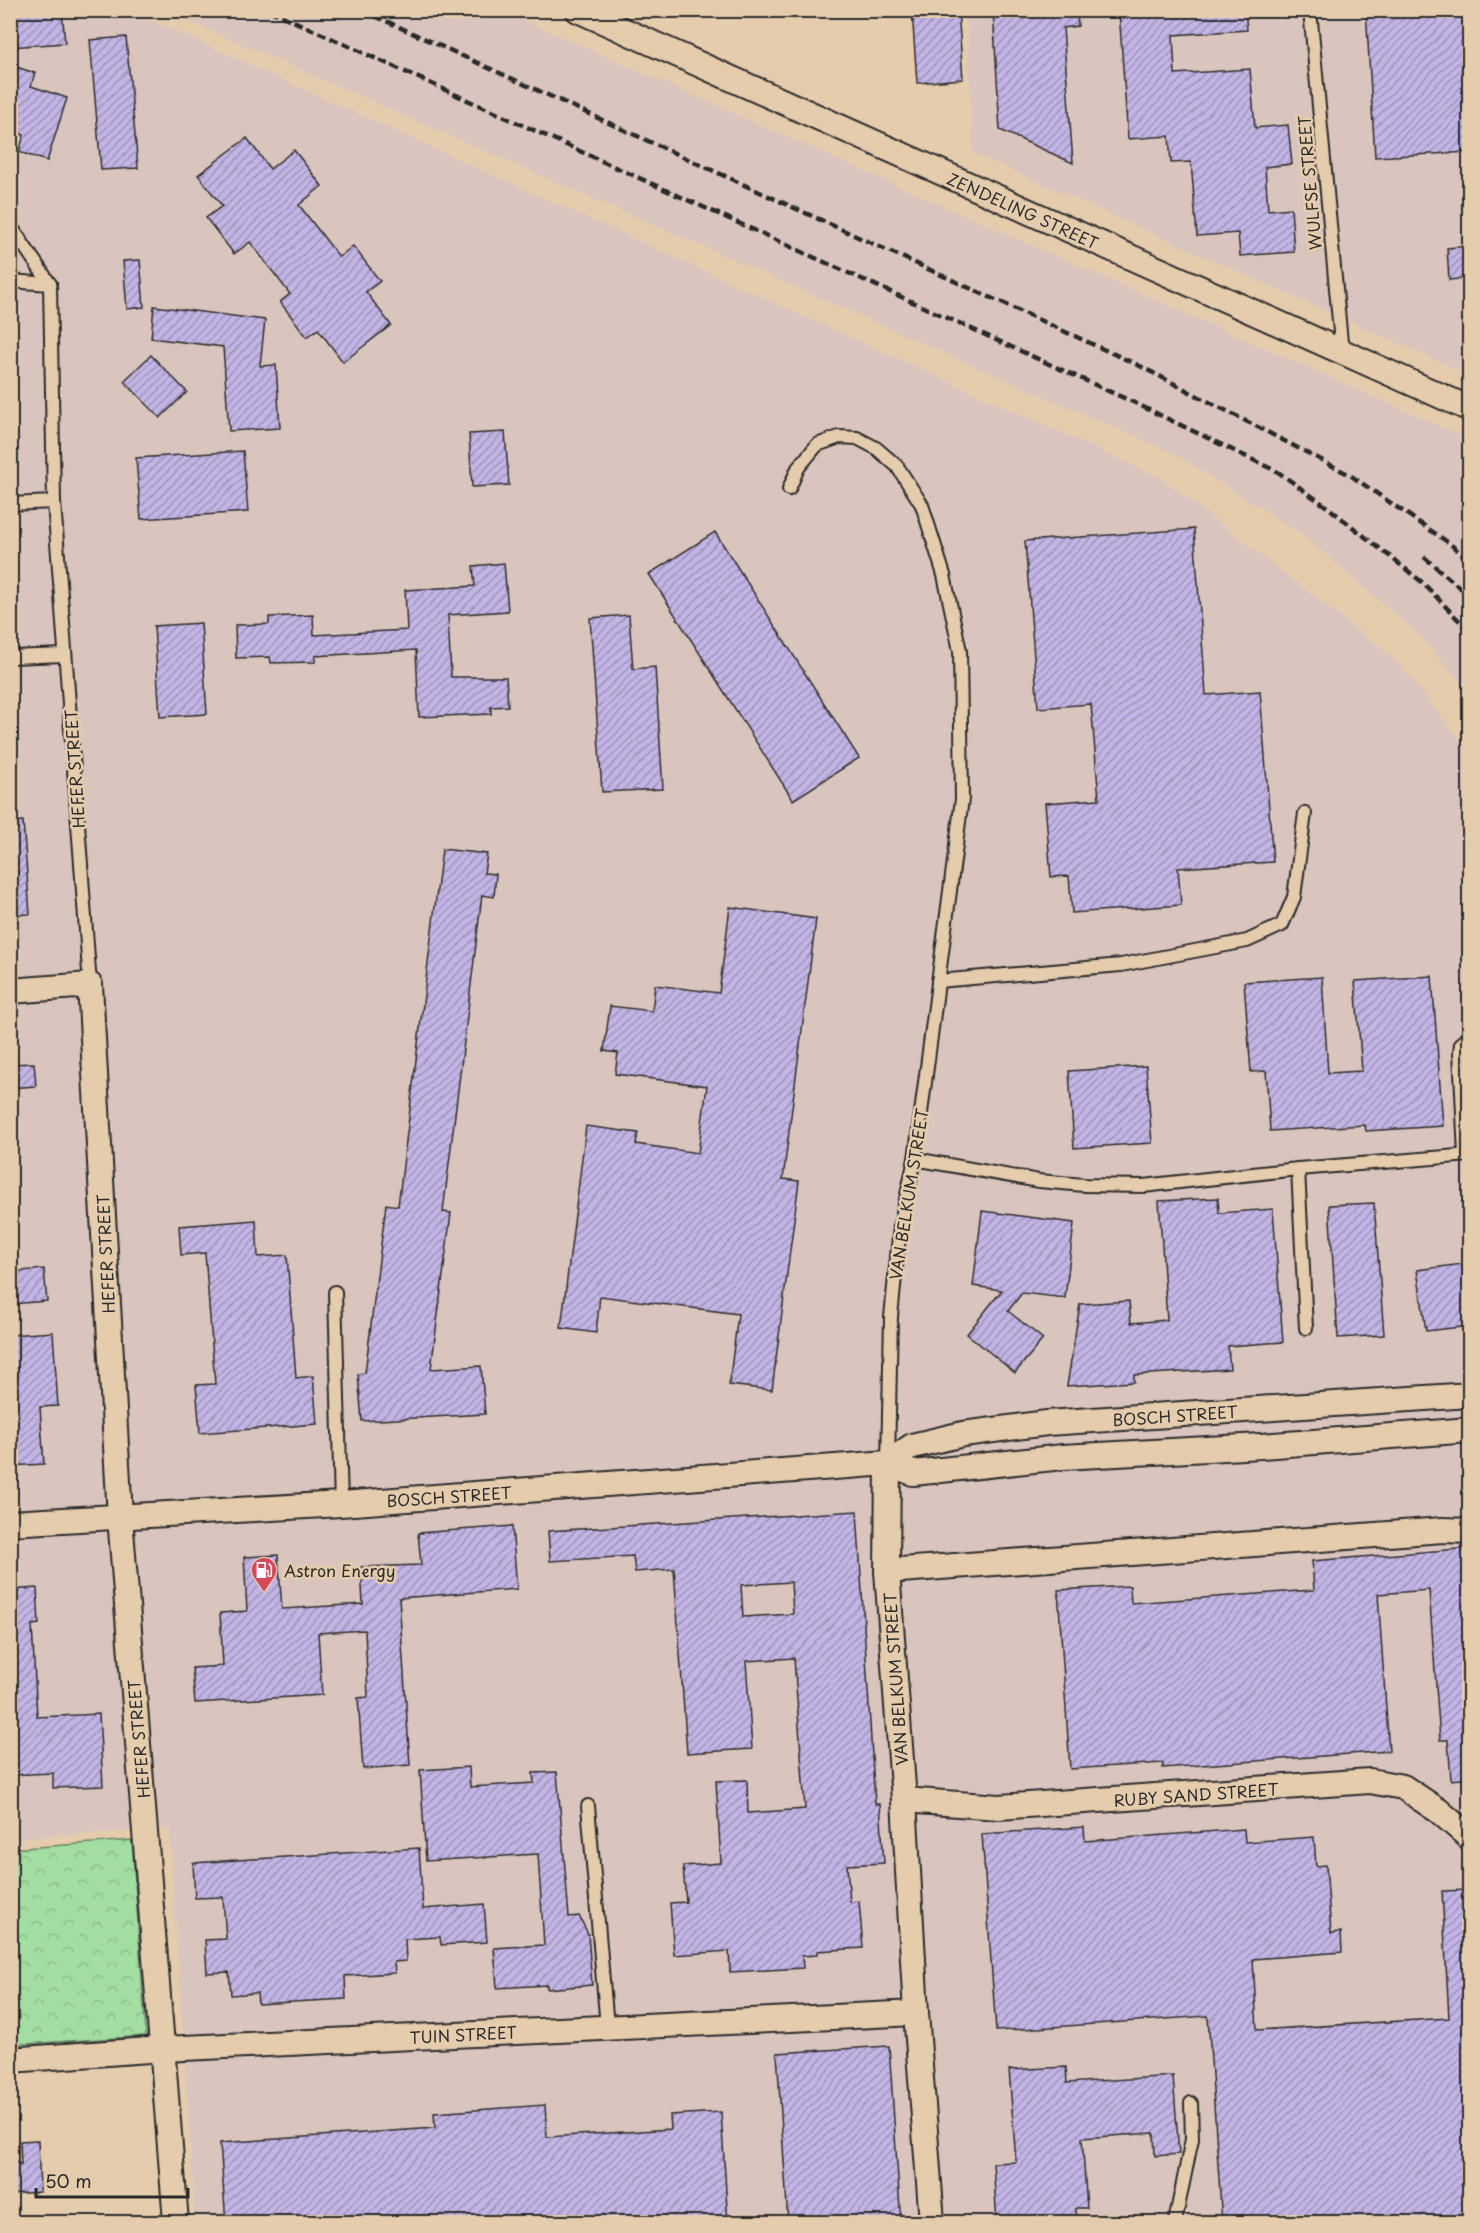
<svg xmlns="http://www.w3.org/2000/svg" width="1480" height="2233" viewBox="0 0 1480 2233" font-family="'Playpen Sans',sans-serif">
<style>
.built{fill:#dac5be}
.park{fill:url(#park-crowns);stroke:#668466;stroke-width:1.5}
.building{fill:url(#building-hatch);stroke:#2b2b2b;stroke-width:1.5;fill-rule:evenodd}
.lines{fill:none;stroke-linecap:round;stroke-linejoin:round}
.lane-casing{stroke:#2b2b2b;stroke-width:16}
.street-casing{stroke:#2b2b2b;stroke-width:28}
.lane{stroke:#e5ccad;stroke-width:12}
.street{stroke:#e5ccad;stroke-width:24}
.rail{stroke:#2b2b2b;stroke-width:4.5;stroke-dasharray:9 4.5;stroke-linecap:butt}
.labels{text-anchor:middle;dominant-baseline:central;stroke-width:5;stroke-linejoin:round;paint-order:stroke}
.street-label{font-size:16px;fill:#2b2b2b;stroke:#e5ccad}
.poi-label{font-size:16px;fill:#2b2b2b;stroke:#e5ccad;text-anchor:start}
</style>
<defs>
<pattern id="park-crowns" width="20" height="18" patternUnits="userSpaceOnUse" patternTransform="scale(1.5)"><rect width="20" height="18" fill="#a2dda2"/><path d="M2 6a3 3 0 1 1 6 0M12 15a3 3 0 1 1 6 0" fill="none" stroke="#8cbe8c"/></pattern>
<pattern id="building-hatch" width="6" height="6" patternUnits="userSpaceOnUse" patternTransform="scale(1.5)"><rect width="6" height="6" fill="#c2b4e4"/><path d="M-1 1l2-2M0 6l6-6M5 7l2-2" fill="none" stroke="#9e93b9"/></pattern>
</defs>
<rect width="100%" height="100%" fill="#e5ccad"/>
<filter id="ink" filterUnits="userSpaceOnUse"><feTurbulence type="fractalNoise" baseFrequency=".0167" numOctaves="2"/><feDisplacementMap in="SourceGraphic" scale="12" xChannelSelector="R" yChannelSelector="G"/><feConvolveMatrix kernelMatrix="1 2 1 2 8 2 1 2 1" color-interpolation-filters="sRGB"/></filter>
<g filter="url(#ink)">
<g class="built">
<polygon points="11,11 131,11 1161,478 1395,659 1469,750 1469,2222 195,2222 169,1828 11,1839"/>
<polygon points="166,11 503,11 1469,439 1469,692 1417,633 1304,536 1175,454"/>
<polygon points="966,11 1469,11 1469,375 973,153"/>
</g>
<polygon class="park" points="132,1840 146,2036 11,2045 11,1849"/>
<g class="building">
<polygon points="10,10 62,10 65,43 10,47"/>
<polygon points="912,10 958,10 963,79 917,83"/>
<polygon points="993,10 1077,10 1078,26 1063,28 1073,163 1000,130"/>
<polygon points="1119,10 1245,10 1247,30 1173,35 1175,74 1250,69 1255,128 1288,125 1292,164 1265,167 1268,210 1291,208 1294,252 1240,256 1238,233 1197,236 1191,162 1171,163 1169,136 1128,139"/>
<polygon points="1366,10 1470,10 1470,152 1375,157"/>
<polygon points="126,37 138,168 101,170 90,40"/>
<polygon points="10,65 35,73 31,86 67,98 47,161 19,152 24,135 10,130"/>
<polygon points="247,138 270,169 294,150 322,186 299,205 339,257 353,246 380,281 366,292 391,325 343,362 318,329 307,337 280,302 290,294 250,242 234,254 206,218 222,206 198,175"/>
<polygon points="1470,246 1470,278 1449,280 1447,248"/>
<polygon points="140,260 144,307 127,309 123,261"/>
<polygon points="154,306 265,320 260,366 276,365 280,428 229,431 223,347 151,338"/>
<polygon points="151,355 187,392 160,418 124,381"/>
<polygon points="505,432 509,485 472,487 469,434"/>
<polygon points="243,451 248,512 141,519 136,458"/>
<polygon points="1194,529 1206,695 1260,691 1273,862 1178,868 1181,905 1072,913 1069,876 1051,877 1045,803 1099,799 1091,704 1038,708 1025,541"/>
<polygon points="715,532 859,758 793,800 649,574"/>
<polygon points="504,563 508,611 448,615 451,677 506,677 508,706 491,707 491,714 419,717 416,650 315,656 315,662 271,663 270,657 236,658 235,625 269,624 269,617 313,615 314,635 407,630 405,590 475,586 473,566"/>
<polygon points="629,615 633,669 655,667 663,789 602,792 590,618"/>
<polygon points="201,623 207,714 160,717 154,626"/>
<polygon points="23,821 30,914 10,915 10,822"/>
<polygon points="442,849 487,854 484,873 496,874 494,897 482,895 443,1212 451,1213 431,1369 481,1366 485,1414 362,1421 358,1374 365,1373 386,1204 398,1206"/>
<polygon points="730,907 816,919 783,1179 799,1181 772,1390 729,1385 738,1314 600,1296 596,1333 561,1328 586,1126 638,1133 636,1144 698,1153 707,1086 615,1074 618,1053 604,1051 610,1006 652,1011 655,985 719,993"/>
<polygon points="1432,976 1443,1126 1366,1131 1365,1125 1270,1131 1266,1071 1251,1072 1244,982 1322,977 1328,1073 1362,1071 1355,981"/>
<polygon points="34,1063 36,1086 10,1088 10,1064"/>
<polygon points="1146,1066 1152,1143 1074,1148 1069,1071"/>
<polygon points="1218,1198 1219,1213 1273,1209 1283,1342 1228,1346 1230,1369 1134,1375 1134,1382 1067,1386 1080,1304 1129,1301 1131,1323 1167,1320 1159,1201"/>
<polygon points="1374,1203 1384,1335 1338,1338 1329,1205"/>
<polygon points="982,1211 1074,1223 1065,1298 1022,1293 1008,1311 1043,1339 1015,1373 967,1334 1002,1290 973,1286"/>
<polygon points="256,1220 258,1257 287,1255 296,1378 313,1376 317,1424 200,1433 196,1385 215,1384 205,1253 181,1255 179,1226"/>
<polygon points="1470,1263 1470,1326 1426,1331 1417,1270"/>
<polygon points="44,1269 47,1301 10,1304 10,1272"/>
<polygon points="53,1332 58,1406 40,1407 44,1464 10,1466 10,1335"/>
<path d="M857 1511 875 1804H880L884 1863 847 1865 850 1902 859 1901 863 1948 817 1951V1955L802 1956 803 1968 730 1972 729 1951 674 1955 670 1903 686 1902 683 1866 721 1863 716 1781 747 1780 748 1813 805 1809 794 1658 746 1661 752 1749 687 1753 674 1569 635 1572 633 1556 550 1561 548 1531ZM791 1582 793 1614 743 1617 741 1585Z"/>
<polygon points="512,1526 517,1589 399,1598 410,1765 363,1769 358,1698 368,1697 365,1630 318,1633 322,1695 195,1703 192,1668 223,1666 220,1613 247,1611 244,1557 278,1555 282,1609 363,1604 361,1567 421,1565 418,1533"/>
<polygon points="1470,1548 1470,1778 1451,1780 1448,1740 1440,1740 1429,1590 1378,1594 1389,1751 1163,1768 1163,1763 1070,1769 1058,1590 1130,1586 1131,1603 1314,1590 1312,1561"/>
<polygon points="37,1588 39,1624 32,1625 37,1717 99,1714 103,1786 53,1788 53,1773 10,1775 10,1590"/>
<polygon points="469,1767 470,1787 534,1783 533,1773 557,1772 569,1917 579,1916 588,1934 592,1985 547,1989 547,1985 497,1988 494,1948 544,1945 538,1854 426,1861 420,1770"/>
<polygon points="1084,1827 1085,1841 1244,1829 1245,1842 1314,1837 1316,1866 1326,1865 1331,1933 1341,1932 1342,1952 1253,1959 1257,2030 1449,2018 1442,1891 1470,1890 1470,2223 1222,2223 1208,2016 996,2031 982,1834"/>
<polygon points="419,1848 423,1909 484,1904 487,1942 441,1945 440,1937 405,1939 406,1961 394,1962 395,1973 345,1976 346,1999 258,2004 257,1993 231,1995 229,1972 207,1973 205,1940 226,1939 223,1897 195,1898 193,1863"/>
<polygon points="889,2046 901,2223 788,2223 777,2053"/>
<polygon points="1066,2067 1067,2083 1173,2076 1179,2154 1155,2156 1154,2133 1082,2138 1087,2208 1076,2208 1077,2223 997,2223 993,2163 1016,2162 1009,2070"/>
<polygon points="545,2105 547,2137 671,2129 670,2115 721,2112 728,2223 226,2223 220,2143 435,2128 434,2113"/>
<polygon points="38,2140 40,2192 10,2194 10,2158 21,2165 20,2141"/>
</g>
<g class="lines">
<g class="lane-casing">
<g id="lane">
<polyline points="1310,10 1342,353"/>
<polyline points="10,225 50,284"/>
<polyline points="10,281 50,284"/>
<polyline points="50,284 54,502 90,985"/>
<polyline points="789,489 798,468 817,445 839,437 857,438 876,448 897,466 922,505 944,575 960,651 962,799 915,1159 900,1226 891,1317 888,1462"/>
<polyline points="10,504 54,502"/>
<polyline points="10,657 65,655"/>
<polyline points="938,981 1121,965 1247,941 1282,925 1294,897 1305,813"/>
<polyline points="1465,1155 1460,1051 1461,1044 1470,1036"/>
<polyline points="915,1159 1039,1181 1084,1185 1143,1186 1298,1169 1470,1155"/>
<polyline points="1298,1169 1306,1328"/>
<polyline points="335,1292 341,1504"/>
<polyline points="588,1806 607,2027"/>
<polyline points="1175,2222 1192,2139 1191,2103"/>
</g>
</g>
<g class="street-casing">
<g id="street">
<polyline points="578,10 1470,409"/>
<polyline points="10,991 90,985 120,1517 176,2222"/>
<polyline points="888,1463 887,1571 904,1800 916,2013 932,2222"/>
<polyline points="888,1463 912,1446 963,1434 1047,1423 1470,1395"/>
<polyline points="10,1523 341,1504 888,1463 913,1473 1063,1457 1261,1446 1470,1430"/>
<polyline points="887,1571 1443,1530 1470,1531"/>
<polyline points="904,1800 999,1807 1370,1781 1403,1787 1439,1811 1470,1838"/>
<polyline points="10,2060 163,2049 916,2013"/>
</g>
</g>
<use href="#lane" class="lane"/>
<use href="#street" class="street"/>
<g class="rail">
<polyline points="269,10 1135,403 1278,472 1330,509 1422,582 1470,632"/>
<polyline points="362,10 1140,366 1350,475 1449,543 1470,561"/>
<polyline points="1424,557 1470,596"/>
</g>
</g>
</g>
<defs>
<g id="fuel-pin" transform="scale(1.35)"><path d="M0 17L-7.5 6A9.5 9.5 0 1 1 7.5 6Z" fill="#d1495b" stroke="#e5ccad"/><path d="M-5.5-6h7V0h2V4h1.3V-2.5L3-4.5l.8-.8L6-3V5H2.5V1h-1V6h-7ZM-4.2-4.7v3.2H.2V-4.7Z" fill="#fff"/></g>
</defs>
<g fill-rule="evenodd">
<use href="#fuel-pin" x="264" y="1570"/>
</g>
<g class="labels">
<g class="street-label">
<text transform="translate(1309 183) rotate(-95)">WULFSE STREET</text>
<text transform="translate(1023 210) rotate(24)">ZENDELING STREET</text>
<text transform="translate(74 769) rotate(-94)">HEFER STREET</text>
<text transform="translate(908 1194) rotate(-81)">VAN BELKUM STREET</text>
<text transform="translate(105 1254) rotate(-93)">HEFER STREET</text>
<text transform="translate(1175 1415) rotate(-4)">BOSCH STREET</text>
<text transform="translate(449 1496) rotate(-4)">BOSCH STREET</text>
<text transform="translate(895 1679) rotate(-94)">VAN BELKUM STREET</text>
<text transform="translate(138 1739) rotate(-95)">HEFER STREET</text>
<text transform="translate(1196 1794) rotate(-4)">RUBY SAND STREET</text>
<text transform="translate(463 2034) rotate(-3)">TUIN STREET</text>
</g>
<g class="poi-label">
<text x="284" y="1570">Astron Energy</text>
</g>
</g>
<rect width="1480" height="2233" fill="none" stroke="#e5ccad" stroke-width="36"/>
<rect x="18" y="18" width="1444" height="2197" fill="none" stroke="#2b2b2b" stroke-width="2" filter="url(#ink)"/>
<path d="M36 2188v9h152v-9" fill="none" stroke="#2b2b2b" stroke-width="3"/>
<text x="45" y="2188" font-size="18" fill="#2b2b2b" stroke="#e5ccad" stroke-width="4.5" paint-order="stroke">50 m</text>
</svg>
